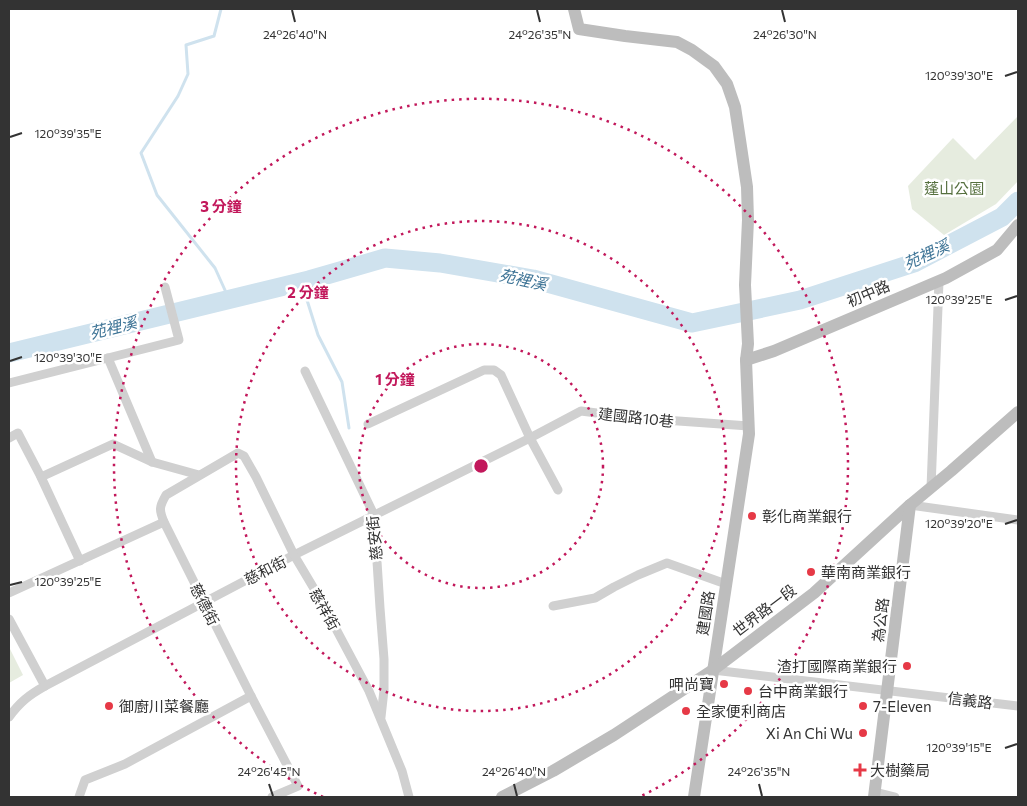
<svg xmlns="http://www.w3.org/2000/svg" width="1027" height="806" viewBox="0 0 1027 806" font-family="Commissioner,'Noto Sans TC',sans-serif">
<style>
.green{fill:#e6ecdf}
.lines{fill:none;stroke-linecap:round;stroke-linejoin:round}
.stream{stroke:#cfe2ee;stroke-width:3}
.river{stroke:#cfe2ee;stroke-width:19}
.street{stroke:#d0d0d0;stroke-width:9}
.secondary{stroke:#bdbdbd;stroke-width:12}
.ticks{fill:none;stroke:#333;stroke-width:2}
.ring{fill:none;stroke:#c2185b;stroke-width:2.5;stroke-dasharray:2.5 5}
.poi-dot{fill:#e63946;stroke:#fff;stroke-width:2}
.labels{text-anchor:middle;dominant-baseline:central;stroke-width:5;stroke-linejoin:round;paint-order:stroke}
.park-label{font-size:15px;fill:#56703f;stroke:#fff}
.street-label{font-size:15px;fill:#333;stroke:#fff}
.poi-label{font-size:15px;fill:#333;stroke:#fff;text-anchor:start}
.water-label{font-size:16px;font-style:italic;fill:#3f7597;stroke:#fff}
.ticks-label{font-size:12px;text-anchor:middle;fill:#333;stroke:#fff;stroke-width:5;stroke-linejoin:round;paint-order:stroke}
.centre{fill:#c2185b;stroke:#fff;stroke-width:2.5}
.ring-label{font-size:15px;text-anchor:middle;font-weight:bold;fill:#c2185b;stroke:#fff;stroke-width:5;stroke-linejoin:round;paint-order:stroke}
</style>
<rect width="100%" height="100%" fill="#fff"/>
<g class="green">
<polygon points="1018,116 1018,181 996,204 944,235 912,209 908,186 953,138 975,160"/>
<polygon points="9,647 23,675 9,683"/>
</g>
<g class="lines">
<g class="stream">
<polyline points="221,9 214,36 186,45 188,74 178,96 141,153 157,195 215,268 229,299"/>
<polyline points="301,281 318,335 342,382 349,428"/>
</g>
<polyline class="river" points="9,353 309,280 385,258 440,263 533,279 692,323 800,300 914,263 1002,217 1018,201"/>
<g class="street">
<polyline points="108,358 152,462"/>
<polyline points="305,371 374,515 380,608 384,659 384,690 381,717"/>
<polyline points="9,383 179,340 165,287"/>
<polyline points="368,424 484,370 494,370 501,375 530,438 558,490"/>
<polyline points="9,438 18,433 41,477 80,561"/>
<polyline points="41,477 113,444 152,462 199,475"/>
<polyline points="931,488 939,281"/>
<polyline points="910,505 1018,520"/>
<polyline points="9,593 164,522"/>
<polyline points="553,606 595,598 614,587 638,575 667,563 726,584"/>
<polyline points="9,619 45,686"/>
<polyline points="713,670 1018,706"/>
<path d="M9 717C20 702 29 695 45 686L294 555 530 438 581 411 636 418 749 426"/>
<polyline points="875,792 895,797"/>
<polyline points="79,797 85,780 125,764 251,696"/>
<path d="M272 797 298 786 251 696 164 522C159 510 159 507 166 495L238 453 244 456 256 477 294 555 319 597 369 691 402 771 409 797"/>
</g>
<g class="secondary">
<polyline points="574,9 579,29 625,36 677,42 692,50 714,66 727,84 735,107 740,140 747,187 748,220 745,285 748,344 746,360 749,434 694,797"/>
<polyline points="746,360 774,351 946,278 997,250 1018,225"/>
<polyline points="502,797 553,771 614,735 713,670 814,593 910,505 951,471 1018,412"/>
<polyline points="874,797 910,505"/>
</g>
</g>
<path class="ticks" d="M292 10 295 22M537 10 540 22M782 10 785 22M1005 76 1017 72M10 137 22 133M1005 300 1017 296M10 361 22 357M1005 524 1017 520M10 585 22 582M1005 748 1017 744M269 784 273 796M514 784 517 796M759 784 762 796"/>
<g class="ring">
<circle cx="481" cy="466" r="122"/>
<circle cx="481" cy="466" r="245"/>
<path d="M323 797A367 367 0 1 1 639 797"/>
</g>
<g class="poi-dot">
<circle cx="752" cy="516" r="5"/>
<circle cx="811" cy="572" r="5"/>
<circle cx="907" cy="666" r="5"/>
<circle cx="724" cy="684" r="5"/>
<circle cx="748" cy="691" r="5"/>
<circle cx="109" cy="706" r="5"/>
<circle cx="863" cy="706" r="5"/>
<circle cx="686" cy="711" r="5"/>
<circle cx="863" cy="733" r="5"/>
<path d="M857.5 762.5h5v5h5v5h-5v5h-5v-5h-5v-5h5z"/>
</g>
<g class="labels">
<g class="park-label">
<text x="954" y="188">蓬山公園</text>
</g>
<g class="street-label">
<text transform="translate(868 293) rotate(-23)">初中路</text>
<text transform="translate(636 417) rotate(6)">建國路10巷</text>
<text transform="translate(374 538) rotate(-96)">慈安街</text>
<text transform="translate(265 570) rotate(-27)">慈和街</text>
<text transform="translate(205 604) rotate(63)">慈德街</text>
<text transform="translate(325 609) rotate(61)">慈祥街</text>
<text transform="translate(764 610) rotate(-37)">世界路一段</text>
<text transform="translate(705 613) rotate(-81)">建國路</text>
<text transform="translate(880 620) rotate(-83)">為公路</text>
<text transform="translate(970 700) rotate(7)">信義路</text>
</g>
<g class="poi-label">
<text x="762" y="516">彰化商業銀行</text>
<text x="821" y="572">華南商業銀行</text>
<text x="897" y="666" text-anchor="end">渣打國際商業銀行</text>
<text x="714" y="684" text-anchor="end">呷尚寶</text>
<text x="758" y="691">台中商業銀行</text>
<text x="119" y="706">御廚川菜餐廳</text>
<text x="873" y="706">7-Eleven</text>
<text x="696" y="711">全家便利商店</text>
<text x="853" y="733" text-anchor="end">Xi An Chi Wu</text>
<text x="870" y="770">大樹藥局</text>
</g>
<g class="water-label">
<text transform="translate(926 254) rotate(-25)">苑裡溪</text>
<text transform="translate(523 279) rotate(12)">苑裡溪</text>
<text transform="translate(113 327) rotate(-14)">苑裡溪</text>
</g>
</g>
<g class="ticks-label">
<text x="295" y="39">24°26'40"N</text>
<text x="540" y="39">24°26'35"N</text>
<text x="785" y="39">24°26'30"N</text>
<text x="959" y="80">120°39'30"E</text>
<text x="68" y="138">120°39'35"E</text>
<text x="959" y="304">120°39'25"E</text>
<text x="68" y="362">120°39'30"E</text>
<text x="959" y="528">120°39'20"E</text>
<text x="68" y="586">120°39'25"E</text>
<text x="959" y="752">120°39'15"E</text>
<text x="269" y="776">24°26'45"N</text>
<text x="514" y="776">24°26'40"N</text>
<text x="759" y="776">24°26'35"N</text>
</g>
<circle cx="481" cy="466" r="8" class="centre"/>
<g class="ring-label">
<text x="221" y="212">3 分鐘</text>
<text x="308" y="298">2 分鐘</text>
<text x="395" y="385">1 分鐘</text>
</g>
<rect width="1027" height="806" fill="none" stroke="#333333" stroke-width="20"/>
</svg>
